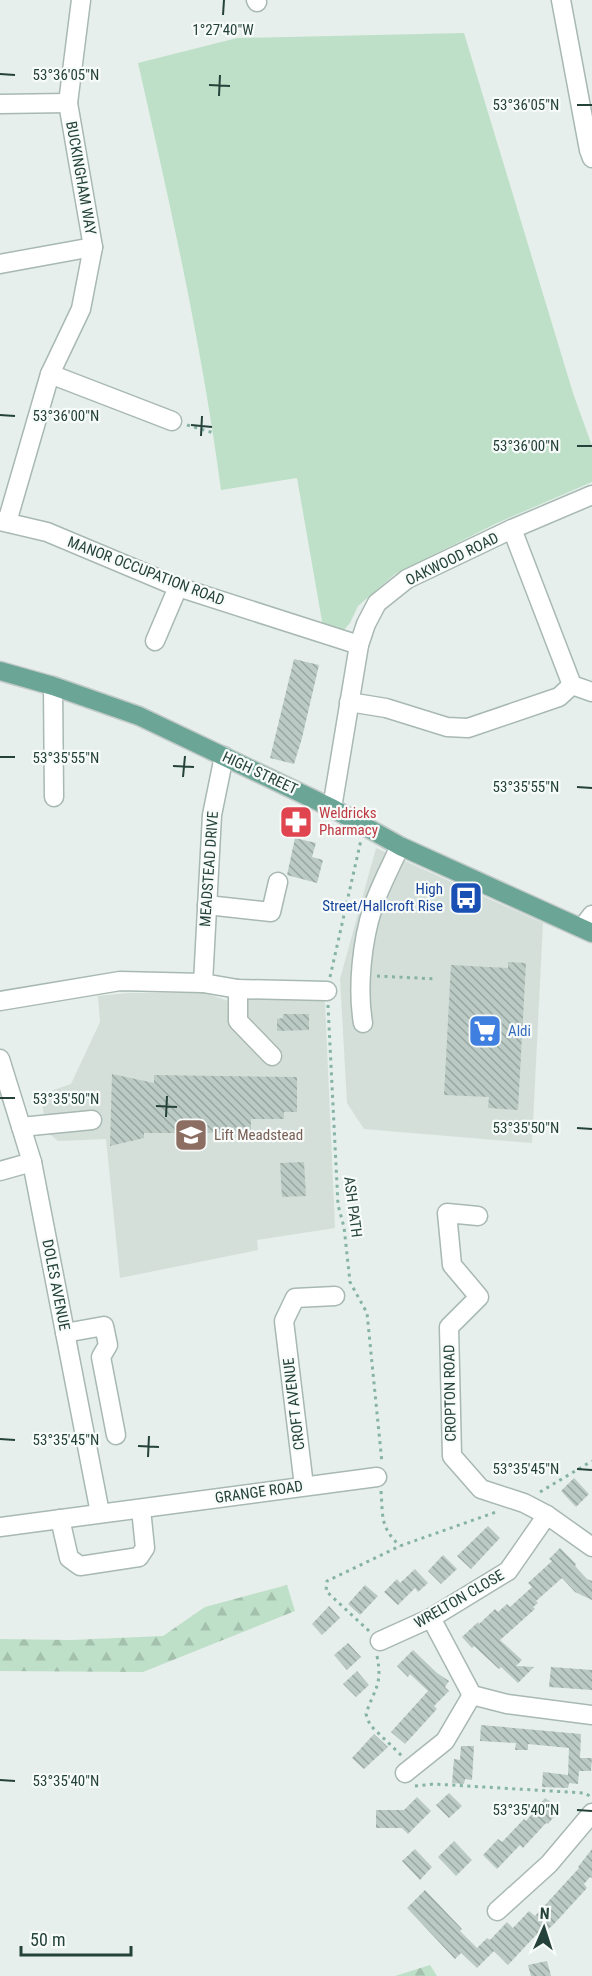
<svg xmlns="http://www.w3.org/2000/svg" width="592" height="1976" viewBox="0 0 592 1976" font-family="'Roboto Condensed',sans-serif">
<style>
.built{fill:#d4dfda}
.forest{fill:url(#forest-firs)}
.park{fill:#bfe0c8}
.building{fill:url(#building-back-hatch)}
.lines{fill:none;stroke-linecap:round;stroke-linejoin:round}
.minor-casing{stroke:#a8b8b2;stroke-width:21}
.major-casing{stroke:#c2cac8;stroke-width:21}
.path{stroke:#86b3a5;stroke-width:3;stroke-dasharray:3 4.5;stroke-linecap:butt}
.minor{stroke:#fff;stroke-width:18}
.major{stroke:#6aa596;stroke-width:18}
.ticks{fill:none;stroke:#24423a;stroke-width:2}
.labels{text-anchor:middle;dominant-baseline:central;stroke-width:4.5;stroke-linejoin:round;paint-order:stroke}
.street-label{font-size:15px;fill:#24423a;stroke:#f7fbf9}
.health-label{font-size:15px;fill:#be3a42;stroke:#f7fbf9;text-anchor:start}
.transit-label{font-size:15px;fill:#164399;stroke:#f7fbf9;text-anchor:end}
.shop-label{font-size:15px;fill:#366cbe;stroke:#f7fbf9;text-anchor:start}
.education-label{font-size:15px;fill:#785e54;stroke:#f7fbf9;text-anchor:start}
.ticks-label{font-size:15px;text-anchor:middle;fill:#24423a;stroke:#f7fbf9;stroke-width:4.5;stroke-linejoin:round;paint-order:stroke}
</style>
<defs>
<pattern id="forest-firs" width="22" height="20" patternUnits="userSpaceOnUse" patternTransform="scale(1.5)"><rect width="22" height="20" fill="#bfe0c8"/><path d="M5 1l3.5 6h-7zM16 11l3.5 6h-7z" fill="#a4c1ad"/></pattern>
<pattern id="building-back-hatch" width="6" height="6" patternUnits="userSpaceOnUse" patternTransform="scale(1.5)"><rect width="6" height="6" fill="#bbcac4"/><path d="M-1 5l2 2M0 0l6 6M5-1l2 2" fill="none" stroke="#98a6a0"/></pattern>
</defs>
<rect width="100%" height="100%" fill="#e6efeb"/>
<g class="built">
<polygon points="376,848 543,923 532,1143 364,1129 347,1103 340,979"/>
<polygon points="129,993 205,993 231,1002 248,995 322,998 325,1003 335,1228 257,1240 258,1250 120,1278 106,1139 58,1141 47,1132 42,1104 53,1090 71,1084 100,1022 98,996"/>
</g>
<g class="forest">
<polygon points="287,1585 295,1611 143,1672 0,1671 0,1639 71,1640 163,1636 205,1607"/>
<polygon points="430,1965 437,1976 395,1976"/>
</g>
<path class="park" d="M464 33 573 393 592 446V482L497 523 395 574 358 606 350 623 343 631 323 627 297 478 221 490C202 346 170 204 138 63L237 38Z"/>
<g class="building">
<polygon points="294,659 319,665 302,738 294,764 270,758"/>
<polygon points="292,806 307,809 301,838 286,834"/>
<polygon points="295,838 316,843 312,857 323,860 317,883 287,875"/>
<polygon points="508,962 526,963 518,1110 488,1108 489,1097 444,1095 451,965 508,968"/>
<polygon points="283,1014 309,1014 309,1030 277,1031 277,1019 283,1018"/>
<polygon points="112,1074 154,1083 154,1075 297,1077 297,1112 284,1112 284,1119 251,1119 251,1133 144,1133 144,1138 110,1146"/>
<polygon points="304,1162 306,1196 282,1197 280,1163"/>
<polygon points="574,1478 589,1494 576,1507 561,1491"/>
<polygon points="488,1526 500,1538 471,1569 457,1556"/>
<polygon points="560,1548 576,1564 575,1566 587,1579 592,1581 592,1600 575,1592 562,1578 536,1601 538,1603 533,1607 535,1609 500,1640 522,1660 516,1666 534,1667 518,1683 501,1667 499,1669 474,1646 472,1648 462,1637 478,1622 479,1624 495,1609 498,1612 507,1604 510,1607 532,1587 528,1583 552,1561 549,1559"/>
<polygon points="443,1555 457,1569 441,1584 428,1571"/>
<polygon points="415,1569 428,1583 418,1592 415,1588 398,1605 384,1592 397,1579 400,1583"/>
<polygon points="365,1585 378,1596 360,1615 348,1604"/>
<polygon points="329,1606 340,1618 322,1635 312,1624"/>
<polygon points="348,1643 361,1657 347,1670 334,1655"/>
<polygon points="413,1650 437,1673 449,1681 445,1687 449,1691 434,1706 437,1709 405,1744 391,1732 428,1691 410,1674 408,1677 397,1666"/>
<polygon points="551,1667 592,1670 592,1690 549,1687"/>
<polygon points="357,1671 369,1685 356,1697 343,1684"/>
<polygon points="481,1725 581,1734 580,1758 592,1758 591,1771 579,1771 578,1784 569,1783 568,1788 542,1787 543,1772 568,1775 569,1748 528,1744 528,1750 515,1750 516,1743 480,1741"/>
<polygon points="374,1734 388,1747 364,1769 352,1758"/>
<polygon points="461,1746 474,1746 472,1780 465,1779 464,1784 452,1783 454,1759 460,1760"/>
<polygon points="449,1793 462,1806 449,1818 436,1805"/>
<polygon points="417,1797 431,1811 408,1834 402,1828 376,1828 376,1810 404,1810"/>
<polygon points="545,1798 560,1809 548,1824 546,1823 523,1848 520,1845 497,1869 483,1855 498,1839 502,1842 524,1819 526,1821"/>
<polygon points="454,1841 472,1860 456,1876 438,1857"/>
<polygon points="415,1849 432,1867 420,1880 402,1861"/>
<polygon points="592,1849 592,1878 590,1877 584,1884 587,1888 554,1924 539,1938 536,1935 508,1965 494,1951 477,1968 461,1953 455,1959 407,1908 425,1890 462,1929 460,1931 477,1948 487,1938 490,1940 507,1922 513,1928 529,1911 535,1916 579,1868 578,1867"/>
<polygon points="547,1961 551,1976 531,1976 528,1965"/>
</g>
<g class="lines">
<g class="minor-casing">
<g id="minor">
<polyline points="256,0 257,2"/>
<polyline points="561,0 589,150 592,158"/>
<polyline points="0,104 68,103"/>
<polyline points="0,264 93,247"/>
<polyline points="50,374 172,421"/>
<polyline points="0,521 47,532 178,587 359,645"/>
<polyline points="7,522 50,374 81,309 93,247 68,103 81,0"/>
<polyline points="512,529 572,685 592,692"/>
<polyline points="155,641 178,587"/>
<polyline points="53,686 54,797"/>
<polyline points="349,702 386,708 447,727 468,728 559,697 572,685"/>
<polyline points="332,808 359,645 366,624 377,603 407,579 512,529 592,495"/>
<polyline points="207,905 271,912 278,882"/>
<polyline points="582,928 592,915"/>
<polyline points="203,983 238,989 327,991"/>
<polyline points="238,989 238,1021 272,1056"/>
<polyline points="0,1001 120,981 203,983 212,815 224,756"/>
<path d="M363 1023C357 988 362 941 373 907 380 886 391 866 400 846"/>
<polyline points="0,1059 32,1162 100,1513"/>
<polyline points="21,1127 92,1120"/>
<polyline points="0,1171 32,1162"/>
<polyline points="478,1216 447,1213 452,1265 479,1297 449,1327 452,1456 481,1489 524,1503 547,1515 592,1547"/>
<polyline points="65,1333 104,1326 108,1345 101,1357 116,1435"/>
<polyline points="304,1486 284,1321 295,1298 335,1296"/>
<polyline points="60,1519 69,1558 80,1566 139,1557 145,1548 141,1509"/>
<polyline points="0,1527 377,1477"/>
<polyline points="431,1618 472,1695 507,1704 592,1715"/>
<polyline points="380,1641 431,1618 508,1571 547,1515"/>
<polyline points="405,1773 445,1741 472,1695"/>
<polyline points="497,1911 549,1864 592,1813"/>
</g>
</g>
<g class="major-casing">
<polyline id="major" points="0,671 53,686 139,716 332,808 400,846 592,933"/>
</g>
<g class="path">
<polyline points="187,425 214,433"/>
<polyline points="377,976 437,979"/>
<polyline points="330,977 361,840"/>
<polyline points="328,1005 338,1205 344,1227 350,1282 367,1313 382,1463"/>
<path d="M381 1491C383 1517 380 1527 400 1546"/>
<polyline points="540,1492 592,1461"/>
<polyline points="369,1631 326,1591 327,1581 400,1546 499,1511"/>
<path d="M377 1656C383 1685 374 1689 366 1714L370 1725 403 1757"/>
<polyline points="415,1786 434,1784 584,1793 590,1796"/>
</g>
<use href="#minor" class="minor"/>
<use href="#major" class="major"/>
</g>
<path class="ticks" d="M223 15 224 0M0 74 15 75M209 85 230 86M219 96 220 75M577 105H592M0 415 15 416M191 425 212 427M201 436 202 416M577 446H592M0 757H15M173 766 194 767M183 777 185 756M577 787 592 788M0 1098H15M156 1106 177 1107M166 1117 167 1096M577 1128 592 1129M0 1439 15 1440M138 1446 159 1447M148 1457 149 1436M577 1469 592 1470M0 1780 15 1781M577 1810 592 1811"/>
<defs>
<g id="pharmacy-square" transform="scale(1.725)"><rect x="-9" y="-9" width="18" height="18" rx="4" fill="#e0444e" stroke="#f7fbf9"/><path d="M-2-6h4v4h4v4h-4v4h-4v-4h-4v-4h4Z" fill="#fff"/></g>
<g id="bus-square" transform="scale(1.725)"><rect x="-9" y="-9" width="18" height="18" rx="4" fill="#1a4fb4" stroke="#f7fbf9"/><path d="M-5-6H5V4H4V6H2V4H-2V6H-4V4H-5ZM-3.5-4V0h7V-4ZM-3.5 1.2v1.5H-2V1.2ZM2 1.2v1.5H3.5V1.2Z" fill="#fff"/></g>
<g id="supermarket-square" transform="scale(1.725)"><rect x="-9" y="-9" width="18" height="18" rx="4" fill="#3f7fe0" stroke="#f7fbf9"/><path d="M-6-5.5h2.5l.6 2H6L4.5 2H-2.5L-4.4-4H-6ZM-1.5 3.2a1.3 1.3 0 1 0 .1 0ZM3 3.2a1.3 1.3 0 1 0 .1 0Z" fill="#fff"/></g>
<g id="school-square" transform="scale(1.725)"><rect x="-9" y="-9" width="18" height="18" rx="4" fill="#8d6e63" stroke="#f7fbf9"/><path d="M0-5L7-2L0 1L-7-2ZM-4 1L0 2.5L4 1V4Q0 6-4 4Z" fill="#fff"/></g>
</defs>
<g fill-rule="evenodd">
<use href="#pharmacy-square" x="296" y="822"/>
<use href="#bus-square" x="466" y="898"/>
<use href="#supermarket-square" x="485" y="1031"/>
<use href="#school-square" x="191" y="1135"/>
</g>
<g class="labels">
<g class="street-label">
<text transform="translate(81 178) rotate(80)">BUCKINGHAM WAY</text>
<text transform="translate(452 559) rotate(-26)">OAKWOOD ROAD</text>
<text transform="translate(146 571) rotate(21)">MANOR OCCUPATION ROAD</text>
<text transform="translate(260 773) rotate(25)">HIGH STREET</text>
<text transform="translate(209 869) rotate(-86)">MEADSTEAD DRIVE</text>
<text transform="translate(353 1207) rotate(83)">ASH PATH</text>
<text transform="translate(56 1285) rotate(79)">DOLES AVENUE</text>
<text transform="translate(450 1393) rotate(-91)">CROPTON ROAD</text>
<text transform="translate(294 1404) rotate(-97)">CROFT AVENUE</text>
<text transform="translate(259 1492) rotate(-8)">GRANGE ROAD</text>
<text transform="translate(459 1599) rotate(-30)">WRELTON CLOSE</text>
</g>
<g class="health-label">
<text x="319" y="813">Weldricks<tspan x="319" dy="17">Pharmacy</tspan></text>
</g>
<g class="transit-label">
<text x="443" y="889">High<tspan x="443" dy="17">Street/Hallcroft Rise</tspan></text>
</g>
<g class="shop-label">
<text x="508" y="1031">Aldi</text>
</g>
<g class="education-label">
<text x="214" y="1135">Lift Meadstead</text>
</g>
</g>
<g class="ticks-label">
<text x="223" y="35">1°27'40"W</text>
<text x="66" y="80">53°36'05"N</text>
<text x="526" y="110">53°36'05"N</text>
<text x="66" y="421">53°36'00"N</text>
<text x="526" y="451">53°36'00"N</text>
<text x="66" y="763">53°35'55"N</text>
<text x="526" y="792">53°35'55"N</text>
<text x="66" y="1104">53°35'50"N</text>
<text x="526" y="1133">53°35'50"N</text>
<text x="66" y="1445">53°35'45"N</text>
<text x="526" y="1474">53°35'45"N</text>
<text x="66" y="1786">53°35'40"N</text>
<text x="526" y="1815">53°35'40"N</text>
</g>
<g transform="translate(544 1928) rotate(3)" stroke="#f7fbf9" stroke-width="4.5" paint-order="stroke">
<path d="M0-4.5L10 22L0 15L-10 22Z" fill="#24423a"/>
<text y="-9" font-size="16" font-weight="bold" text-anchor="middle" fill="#24423a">N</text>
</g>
<path d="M21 1946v9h110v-9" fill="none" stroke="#24423a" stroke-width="3"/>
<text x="30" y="1946" font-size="18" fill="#24423a" stroke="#f7fbf9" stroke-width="4.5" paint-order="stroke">50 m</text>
</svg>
